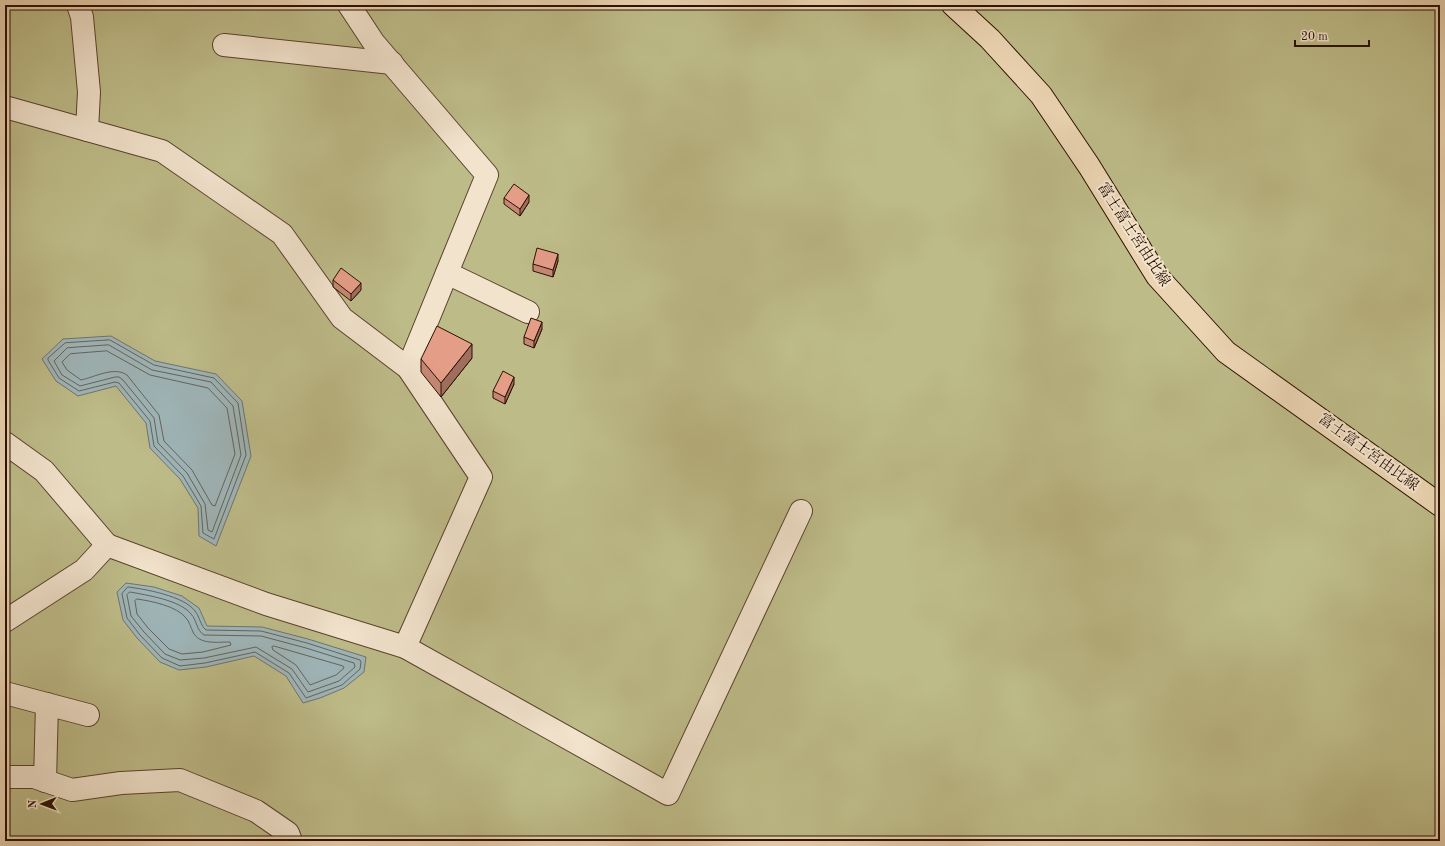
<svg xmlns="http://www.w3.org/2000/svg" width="1445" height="846" viewBox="0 0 1445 846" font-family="'Old Standard TT','Noto Serif JP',serif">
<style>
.green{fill:#bdbb88;stroke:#746644}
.water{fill:#9eb5b8;stroke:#70736e}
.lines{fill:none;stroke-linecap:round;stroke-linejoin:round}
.shore{stroke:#64635c;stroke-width:1}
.minor-casing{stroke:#5b422c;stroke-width:24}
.major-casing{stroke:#2b1100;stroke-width:24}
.minor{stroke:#f2e3cd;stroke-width:22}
.major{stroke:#ebd4b2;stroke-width:22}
.wall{fill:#c48774;stroke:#2b1100}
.shaded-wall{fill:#a06e5e;stroke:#2b1100}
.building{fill:#e49d87;stroke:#2b1100}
.labels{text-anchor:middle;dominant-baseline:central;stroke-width:4;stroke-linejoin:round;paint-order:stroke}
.street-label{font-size:15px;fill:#2b1100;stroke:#f2e3cd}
</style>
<rect width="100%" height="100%" fill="#ebd4b2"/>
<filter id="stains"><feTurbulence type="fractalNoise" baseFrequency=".005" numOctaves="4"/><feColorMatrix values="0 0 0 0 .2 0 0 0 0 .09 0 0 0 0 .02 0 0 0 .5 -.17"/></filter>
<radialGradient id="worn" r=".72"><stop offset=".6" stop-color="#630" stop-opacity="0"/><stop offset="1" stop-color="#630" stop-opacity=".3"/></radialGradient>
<rect class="green" x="5" y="5" width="1435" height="836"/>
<g class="water">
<polygon points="111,336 155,361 216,374 242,401 251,456 216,546 199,536 198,508 180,479 150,448 146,423 116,386 78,396 56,381 42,359 63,339"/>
<polygon points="126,583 154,587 182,596 199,608 207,626 262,627 308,639 366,657 364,672 344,688 320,698 303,703 286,676 254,656 206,667 179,670 160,662 137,638 123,620 117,592"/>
</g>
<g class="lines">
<g class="shore">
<polygon points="110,340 154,365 214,378 238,403 246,455 214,539 203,533 201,506 183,476 154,446 150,421 119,383 115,382 79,391 59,378 48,360 48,358 65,343"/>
<polygon points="109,345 152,370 211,382 233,406 241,455 212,532 208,530 205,504 187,473 158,443 154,418 123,380 119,377 115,377 80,386 62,375 54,361 67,348"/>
<path d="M107 351 150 375 208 388 227 408 235 454 215 506 212 505 192 470 164 441 159 415 127 375C114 366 95 377 81 380L67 370 62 362 70 354Z"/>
<path d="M128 587C145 589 184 596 195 611 200 617 200 625 206 630L261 631 307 643 360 660 361 662 360 669 342 685 306 698 289 673 255 652 205 663 180 666 162 658 140 635 127 618 122 594Z"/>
<path d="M130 592C146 595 180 600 191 614 197 620 196 630 204 635L261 636 306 648 354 663 355 667 339 681 308 692 292 669 256 647 204 658 180 660 165 654 144 632 131 616 127 595Z"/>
<path d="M137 599C151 601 177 606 186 618 189 621 191 628 193 632 199 645 217 642 230 642L231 645 203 652 182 654 169 649 148 628 137 614 135 601Z"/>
<polygon points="274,646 343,666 344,668 336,675 310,685 296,665 273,650 272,647"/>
</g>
<g class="minor-casing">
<g id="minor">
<polyline points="78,5 82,17 89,92 87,130"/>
<polyline points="349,5 374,43 487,175 408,368"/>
<polyline points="224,45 392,63"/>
<polyline points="5,107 162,151 282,234 342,318 408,368 481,477 405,647 668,794 801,511"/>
<polyline points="447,273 528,312"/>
<polyline points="5,443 44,471 107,545"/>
<polyline points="5,621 84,570 107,545 266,604 405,647"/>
<polyline points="5,693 88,715"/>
<polyline points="5,777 34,777 72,790 121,783 180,780 256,811 288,833 291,841"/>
<polyline points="45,781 47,704"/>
</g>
</g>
<g class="major-casing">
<polyline id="major" points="953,5 990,39 1041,95 1089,166 1157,276 1226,352 1440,505"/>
</g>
<use href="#minor" class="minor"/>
<use href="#major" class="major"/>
</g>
<g class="wall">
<polygon points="504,198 529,202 520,216 504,204"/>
<polygon points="558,261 553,277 533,271 533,264"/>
<polygon points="333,280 361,290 351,301 333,287"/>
<polygon points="542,329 534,348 524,344 524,337"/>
<polygon points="472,358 441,397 421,372 421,359"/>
<polygon points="514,384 505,404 493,398 493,391"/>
</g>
<g class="shaded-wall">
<polygon points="529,195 529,202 520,216 520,209"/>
<polygon points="558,254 558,261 553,277 553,270"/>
<polygon points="361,283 361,290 351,301 351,294"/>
<polygon points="542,322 542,329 534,348 534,341"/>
<polygon points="472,344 472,358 441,397 441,383"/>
<polygon points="514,377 514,384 505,404 505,397"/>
</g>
<g class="building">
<polygon points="514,184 529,195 520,209 504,198"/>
<polygon points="537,248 558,254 553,270 533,264"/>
<polygon points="341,268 361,283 351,294 333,280"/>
<polygon points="531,318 542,322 534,341 524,337"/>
<polygon points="437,326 472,344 441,383 421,359"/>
<polygon points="503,371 514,377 505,397 493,391"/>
</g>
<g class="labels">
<g class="street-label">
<text transform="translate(1133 235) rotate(57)">富士富士宮由比線</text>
<text transform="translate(1368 453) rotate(36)">富士富士宮由比線</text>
</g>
</g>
<rect width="1445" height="846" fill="none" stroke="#ebd4b2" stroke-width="20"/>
<rect x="6" y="6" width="1433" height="834" fill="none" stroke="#2b1100" stroke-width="2"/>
<rect x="10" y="10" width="1425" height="826" fill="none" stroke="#2b1100"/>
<g transform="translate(42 804) rotate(269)" stroke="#f2e3cd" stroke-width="3" paint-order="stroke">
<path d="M0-3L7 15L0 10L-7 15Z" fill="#2b1100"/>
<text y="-6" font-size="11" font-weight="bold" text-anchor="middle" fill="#2b1100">N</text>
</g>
<path d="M1295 40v6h74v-6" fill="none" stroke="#2b1100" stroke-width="2"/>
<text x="1301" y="40" font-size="12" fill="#2b1100" stroke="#f2e3cd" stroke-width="3" paint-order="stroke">20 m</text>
<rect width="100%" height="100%" filter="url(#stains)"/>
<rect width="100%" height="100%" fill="url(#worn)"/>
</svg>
